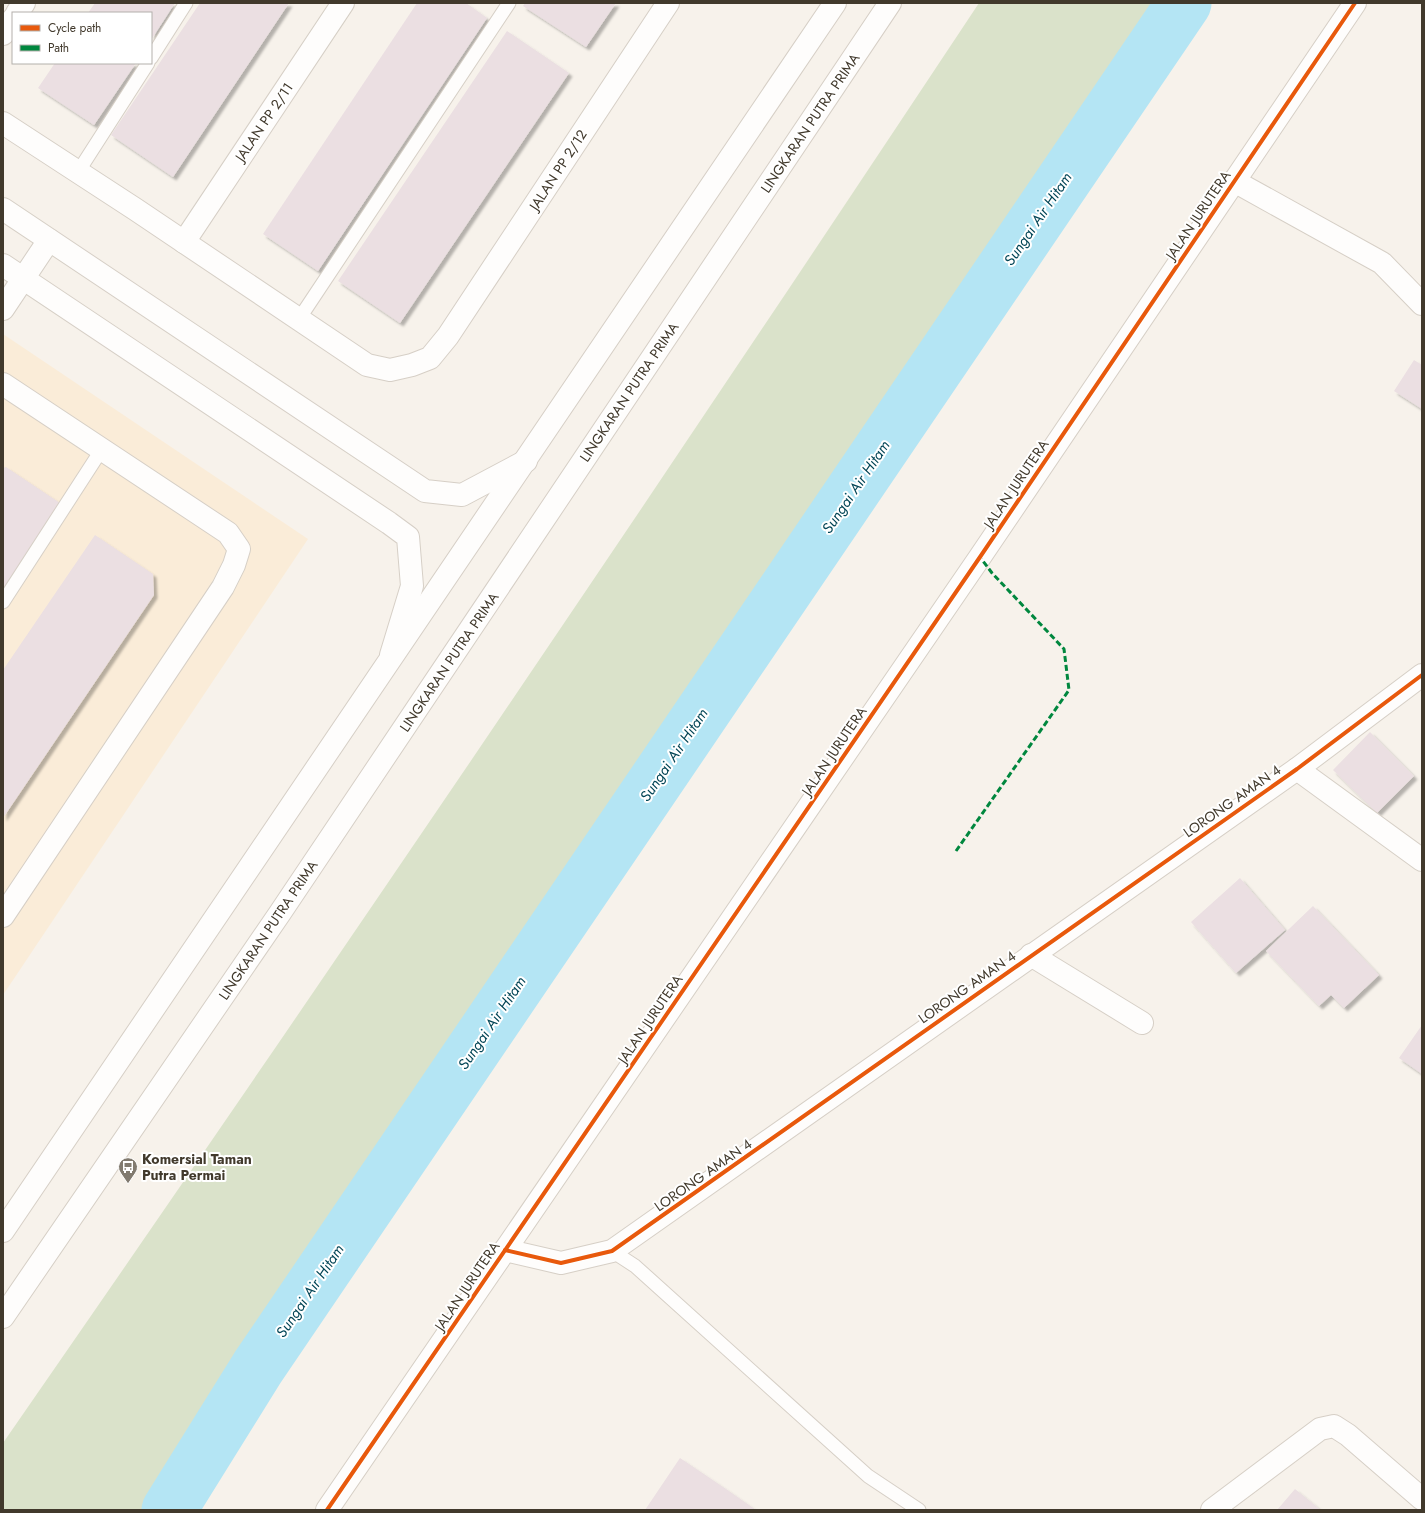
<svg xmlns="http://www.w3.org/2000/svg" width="1425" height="1513" viewBox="0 0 1425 1513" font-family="Jost,sans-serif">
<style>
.built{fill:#faecd8}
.green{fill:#dae2ca}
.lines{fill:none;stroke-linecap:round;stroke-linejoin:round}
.river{stroke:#b4e5f4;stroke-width:55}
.building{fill:#ebdfe2;filter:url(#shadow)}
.lane-casing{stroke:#d6cfc6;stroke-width:15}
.street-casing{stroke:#d6cfc6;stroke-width:24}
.secondary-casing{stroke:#d6cfc6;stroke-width:24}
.lane{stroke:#fefdfc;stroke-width:13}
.street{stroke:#fefdfc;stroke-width:22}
.secondary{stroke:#fefdfc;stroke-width:22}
.quiet{stroke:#00873e;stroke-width:3;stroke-dasharray:6 3;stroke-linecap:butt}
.cycleway-casing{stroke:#fff;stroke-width:6}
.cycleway{stroke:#e8590c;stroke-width:4}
.labels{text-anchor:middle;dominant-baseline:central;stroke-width:4;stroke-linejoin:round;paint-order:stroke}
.street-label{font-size:14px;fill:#41392c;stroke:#fff}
.poi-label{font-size:14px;font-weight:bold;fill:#41392c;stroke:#fff;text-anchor:start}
.water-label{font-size:15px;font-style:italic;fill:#024556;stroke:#fff}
</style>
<defs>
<filter id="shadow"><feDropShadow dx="3.5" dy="3.5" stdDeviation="1" flood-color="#0004"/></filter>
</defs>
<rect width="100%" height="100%" fill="#f7f2eb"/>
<polygon class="built" points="3,334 308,539 3,995"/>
<path class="green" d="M979 3H1201C867 509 528 1012 182 1510H3V1443C333 967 659 486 979 3Z"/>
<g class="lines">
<polyline class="river" points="169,1510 258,1367 1184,3"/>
</g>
<g class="building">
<polygon points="95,3 175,3 151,40 151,13 88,13"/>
<polygon points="200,3 289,3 173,177 111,135"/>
<polygon points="417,3 466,3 487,18 318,271 263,234"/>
<polygon points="525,3 616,3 586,47 523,6"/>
<polygon points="507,31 569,73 400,323 338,281"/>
<polygon points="55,63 136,63 94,125 38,88"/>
<polygon points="1414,360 1422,365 1422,409 1394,391"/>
<polygon points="6,467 63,505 3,594 3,468"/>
<polygon points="95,535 153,574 154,595 3,818 3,670"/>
<polygon points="1370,732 1414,776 1377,813 1333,770"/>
<polygon points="1240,878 1285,930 1236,973 1191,922"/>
<polygon points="1313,906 1379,975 1344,1008 1331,995 1319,1006 1266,951"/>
<polygon points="1422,1025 1422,1074 1399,1058"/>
<polygon points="680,1458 726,1489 756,1510 645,1510"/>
<polygon points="1295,1489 1317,1507 1320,1510 1277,1510"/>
</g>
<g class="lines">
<g class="lane-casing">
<g id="lane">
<polyline points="151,58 186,3"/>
<polyline points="78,172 148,63"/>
<polyline points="299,319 509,3"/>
<polyline points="3,602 102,449"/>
<polyline points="612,1251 635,1266 868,1476 919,1510"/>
</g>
</g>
<g class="street-casing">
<g id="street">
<polyline points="17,13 24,3"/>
<polyline points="3,34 13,19"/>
<polyline points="3,123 135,209 367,365 390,370 412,365 430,358 448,336 668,3"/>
<polyline points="1234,181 1382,263 1422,304"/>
<polyline points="3,209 425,491 462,495 526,461"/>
<polyline points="184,242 343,3"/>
<polyline points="3,265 389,523 408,537 412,586 391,655"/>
<polyline points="3,309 49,240"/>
<polyline points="3,384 228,533 239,549 234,565 223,587 3,916"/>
<polyline points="1297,769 1422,860"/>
<polyline points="1031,955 1142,1023"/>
<polyline points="505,1250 561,1263 612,1251 1297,769 1422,675"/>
<polyline points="327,1510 980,557 1355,3"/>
<polyline points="1212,1510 1320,1429 1334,1426 1348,1435 1422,1499"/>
</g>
</g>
<g class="secondary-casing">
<g id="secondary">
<polyline points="3,1231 835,3"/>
<polyline points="3,1317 280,913 890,3"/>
</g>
</g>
<use href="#lane" class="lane"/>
<use href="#street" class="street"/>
<use href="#secondary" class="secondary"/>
<polyline class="quiet" points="956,851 1069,690 1064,649 992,573 980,557"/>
<g class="cycleway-casing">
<g id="cycleway">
<polyline points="505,1250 561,1263 612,1251 1297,769 1422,675"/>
<polyline points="327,1510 980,557 1355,3"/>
</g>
</g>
<use href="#cycleway" class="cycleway"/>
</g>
<defs>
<g id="bus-pin" transform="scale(1)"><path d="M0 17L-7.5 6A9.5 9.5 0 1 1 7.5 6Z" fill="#817a6f" stroke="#fff"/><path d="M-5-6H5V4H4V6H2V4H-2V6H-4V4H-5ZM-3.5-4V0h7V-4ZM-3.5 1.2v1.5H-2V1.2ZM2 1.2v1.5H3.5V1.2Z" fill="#fff"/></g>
</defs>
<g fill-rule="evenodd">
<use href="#bus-pin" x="128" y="1167"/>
</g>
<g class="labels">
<g class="street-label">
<text transform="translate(264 122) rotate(-56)">JALAN PP 2/11</text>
<text transform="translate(810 123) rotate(-56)">LINGKARAN PUTRA PRIMA</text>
<text transform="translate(558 170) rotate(-57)">JALAN PP 2/12</text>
<text transform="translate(1198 215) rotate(-56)">JALAN JURUTERA</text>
<text transform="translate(629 392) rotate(-56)">LINGKARAN PUTRA PRIMA</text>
<text transform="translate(1016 484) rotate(-56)">JALAN JURUTERA</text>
<text transform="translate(449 662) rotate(-56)">LINGKARAN PUTRA PRIMA</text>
<text transform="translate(834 751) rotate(-56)">JALAN JURUTERA</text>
<text transform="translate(1232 801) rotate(-35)">LORONG AMAN 4</text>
<text transform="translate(268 930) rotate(-56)">LINGKARAN PUTRA PRIMA</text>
<text transform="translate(967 987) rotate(-35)">LORONG AMAN 4</text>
<text transform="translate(650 1019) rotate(-56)">JALAN JURUTERA</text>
<text transform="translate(703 1175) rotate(-35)">LORONG AMAN 4</text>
<text transform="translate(467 1286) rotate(-56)">JALAN JURUTERA</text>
</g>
<g class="poi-label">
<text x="142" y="1159">Komersial Taman<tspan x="142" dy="16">Putra Permai</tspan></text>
</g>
<g class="water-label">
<text transform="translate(1038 219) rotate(-56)">Sungai Air Hitam</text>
<text transform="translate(856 487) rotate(-56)">Sungai Air Hitam</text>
<text transform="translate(674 755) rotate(-56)">Sungai Air Hitam</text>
<text transform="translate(492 1023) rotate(-56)">Sungai Air Hitam</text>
<text transform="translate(310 1291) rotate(-56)">Sungai Air Hitam</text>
</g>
</g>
<rect width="1425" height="1513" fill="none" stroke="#41392c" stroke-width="8"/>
<rect x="12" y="12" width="140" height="52" fill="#ffffff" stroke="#b3b0ab"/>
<rect x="20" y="25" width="20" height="6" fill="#e8590c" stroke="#b3b0ab"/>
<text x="48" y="32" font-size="12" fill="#41392c">Cycle path</text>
<rect x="20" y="45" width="20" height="6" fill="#00873e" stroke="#b3b0ab"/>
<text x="48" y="52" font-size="12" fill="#41392c">Path</text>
</svg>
